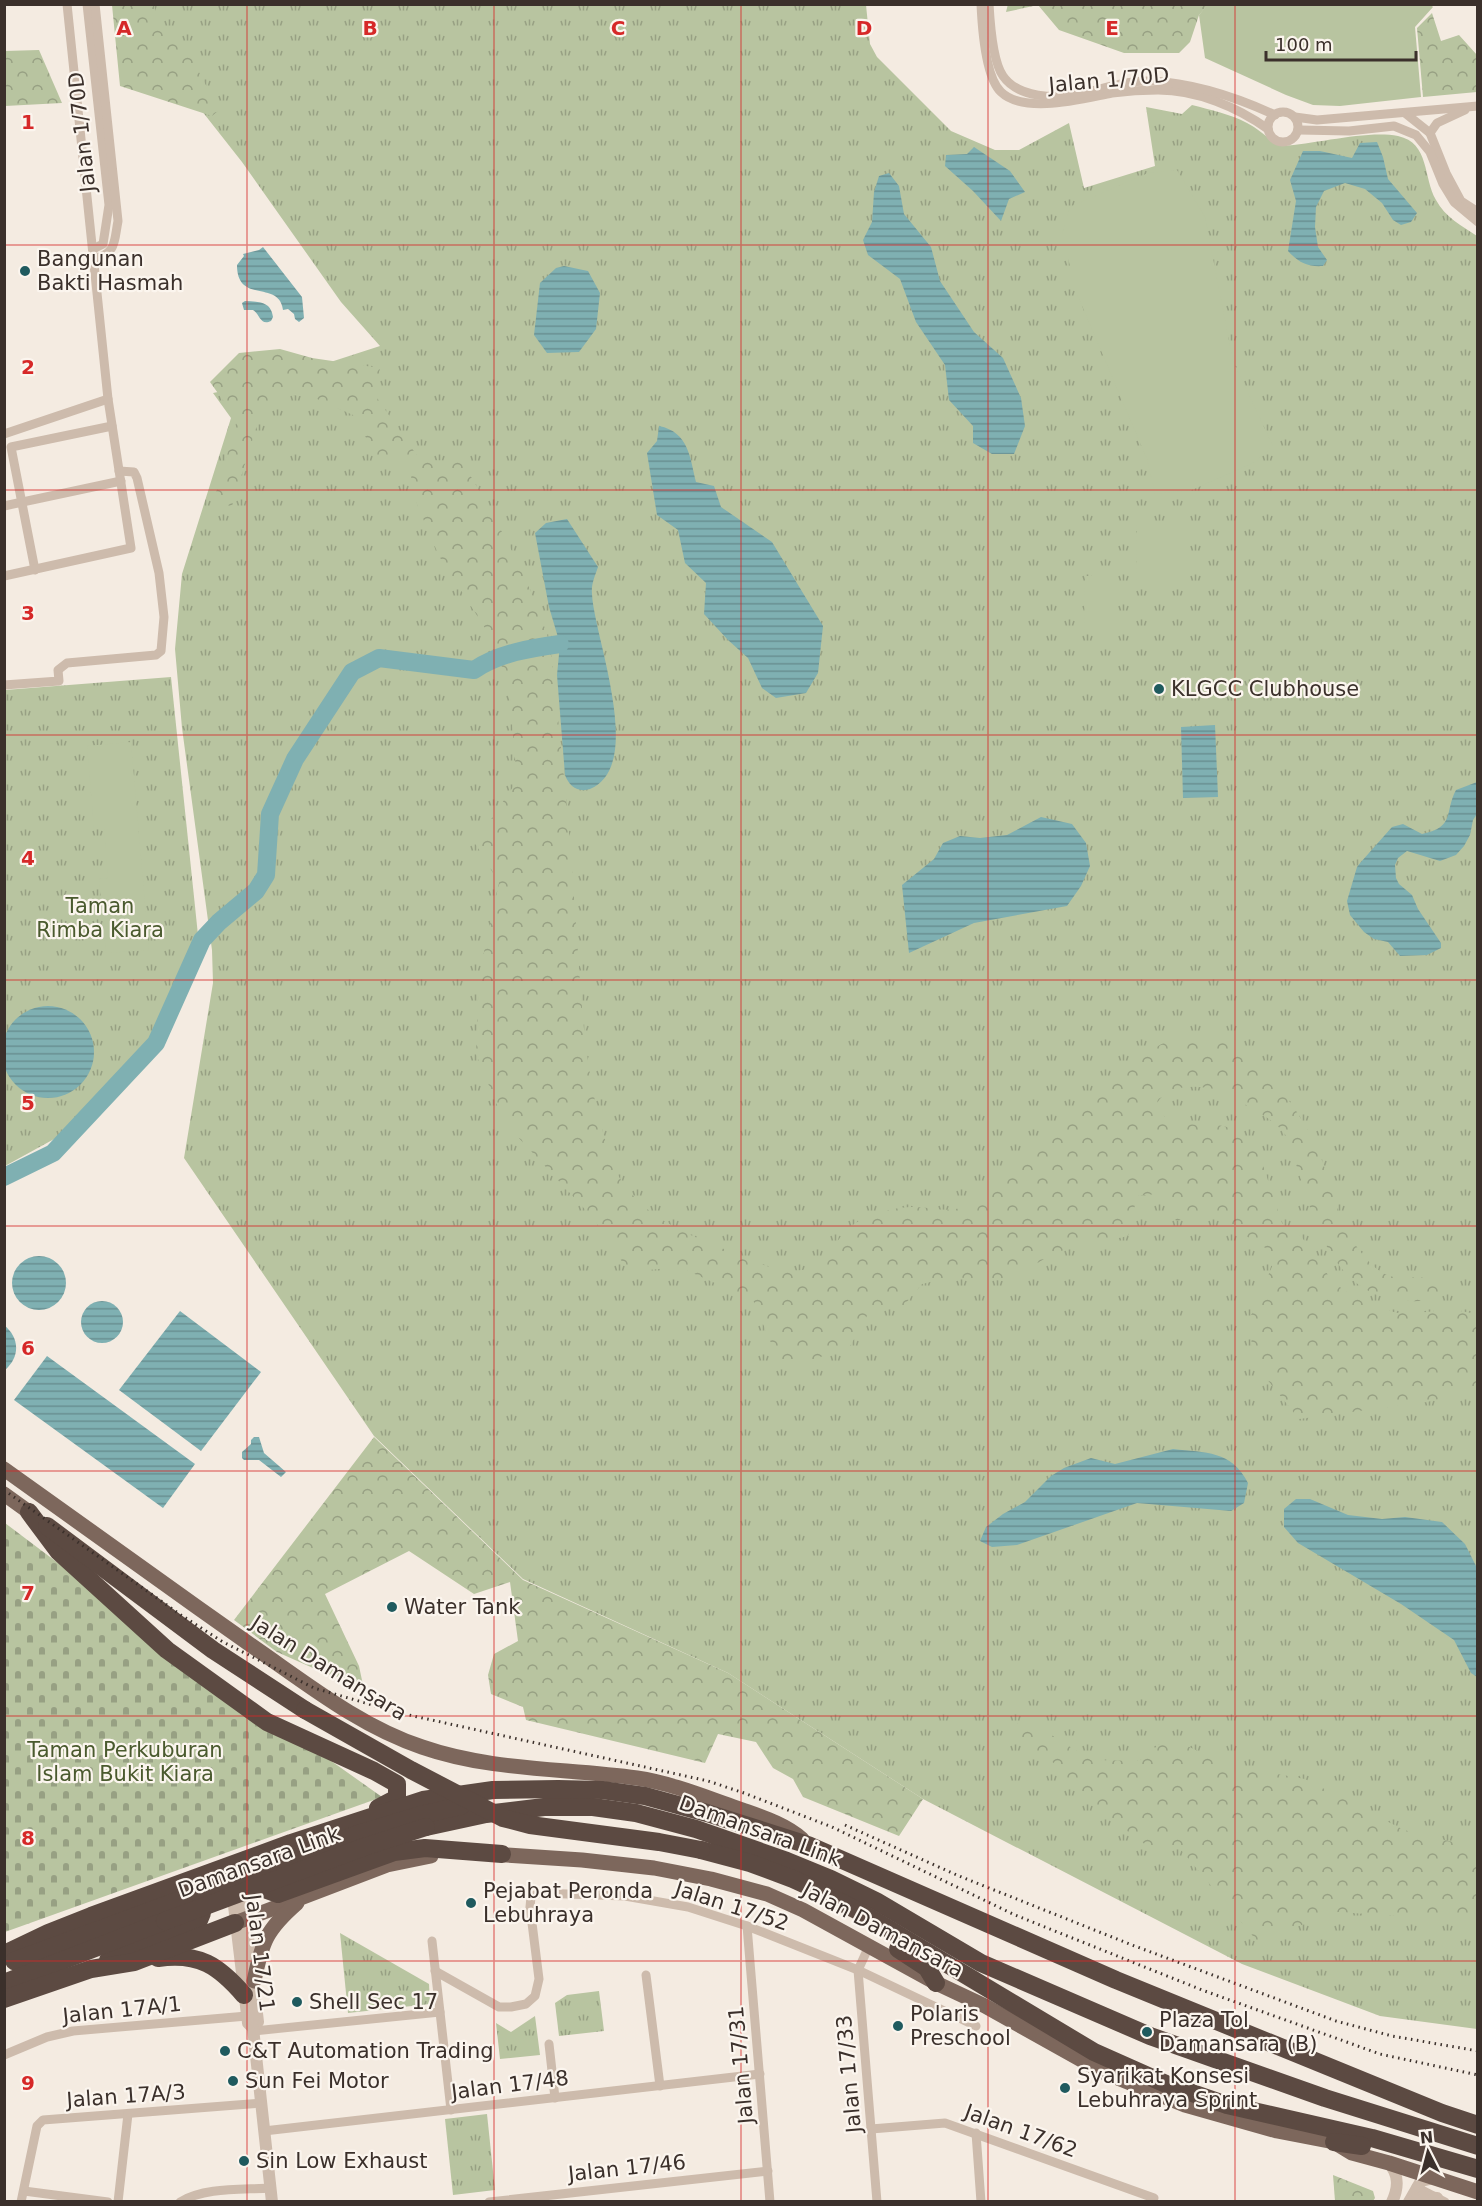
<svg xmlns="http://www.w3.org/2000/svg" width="1482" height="2206" viewBox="0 0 1482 2206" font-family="'DejaVu Sans',sans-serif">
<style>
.grass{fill:url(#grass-tufts)}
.forest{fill:url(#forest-crowns)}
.cemetery{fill:url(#cemetery-stones)}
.pitch{fill:#b8c4a0}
.water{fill:url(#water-rules)}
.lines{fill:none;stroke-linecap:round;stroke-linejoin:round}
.river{stroke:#7fb0b2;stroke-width:18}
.minor{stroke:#cdbbac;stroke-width:9}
.tertiary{stroke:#cdbbac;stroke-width:12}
.primary{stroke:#7d675c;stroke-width:15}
.motorway{stroke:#5c4a42;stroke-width:18}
.rail{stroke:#3b302b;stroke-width:3;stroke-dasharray:1.5 4.5;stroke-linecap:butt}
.motorway-bridge{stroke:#5c4a42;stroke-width:18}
.grid{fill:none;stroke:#d62828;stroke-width:1.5;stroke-opacity:0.55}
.poi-dot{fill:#1f5a5e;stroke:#fbf5ee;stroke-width:2}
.labels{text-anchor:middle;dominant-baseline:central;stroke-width:4.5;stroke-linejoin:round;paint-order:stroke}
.street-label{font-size:21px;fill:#3b302b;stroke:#fbf5ee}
.poi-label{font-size:21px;fill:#3b302b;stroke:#fbf5ee;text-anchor:start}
.park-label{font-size:21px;fill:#4a5a2e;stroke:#fbf5ee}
.grid-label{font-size:20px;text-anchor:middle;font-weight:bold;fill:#d62828;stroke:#fbf5ee;stroke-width:4.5;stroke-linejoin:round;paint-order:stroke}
</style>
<defs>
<pattern id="grass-tufts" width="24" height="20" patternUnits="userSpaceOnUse" patternTransform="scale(1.5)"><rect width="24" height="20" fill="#b8c4a0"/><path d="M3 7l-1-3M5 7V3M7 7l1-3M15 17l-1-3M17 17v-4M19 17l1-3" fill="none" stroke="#97a083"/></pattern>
<pattern id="forest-crowns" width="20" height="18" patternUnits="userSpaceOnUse" patternTransform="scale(1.5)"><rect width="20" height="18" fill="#b8c4a0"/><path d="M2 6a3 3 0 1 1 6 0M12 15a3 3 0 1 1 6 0" fill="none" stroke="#97a083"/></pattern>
<pattern id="cemetery-stones" width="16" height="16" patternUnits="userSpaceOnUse" patternTransform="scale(1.5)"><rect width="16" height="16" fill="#b8c4a0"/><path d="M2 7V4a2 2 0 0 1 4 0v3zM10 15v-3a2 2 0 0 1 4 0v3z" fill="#97a083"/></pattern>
<pattern id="water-rules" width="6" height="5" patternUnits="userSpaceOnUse" patternTransform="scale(1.5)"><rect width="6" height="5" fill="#7fb0b2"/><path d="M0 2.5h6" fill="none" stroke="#699091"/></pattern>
</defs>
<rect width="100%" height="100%" fill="#f4ebe1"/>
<g class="grass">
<path d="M125 5H866L870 44 877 57 951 131 995 150H1019L1069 123 1084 188 1155 166 1146 107 1182 114 1192 105C1211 110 1230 114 1247 123 1261 130 1269 141 1283 146 1316 144 1367 130 1398 136 1430 143 1423 178 1436 200 1445 217 1462 226 1477 236V2029L1380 2016 1242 1964 923 1799 728 1673 523 1579 374 1436 184 1158 213 983 212 950 182 728 175 649 182 574 231 418 213 393 272 381 380 346 341 302 242 162 146 40Z"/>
<polygon points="171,677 198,935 152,1043 56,1138 5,1166 5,690"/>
<polygon points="340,1933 429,1984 430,2004 348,2013"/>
<polygon points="599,1991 604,2031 559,2036 555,2003 567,1995"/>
<polygon points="535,2016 540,2055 500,2059 496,2023 511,2032"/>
<polygon points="487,2114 495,2190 453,2195 445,2119"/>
</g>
<g class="forest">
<polygon points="1008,4 1208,5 1199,15 1190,42 1179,53 1124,53 1059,30 1038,5 1006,12"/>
<polygon points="112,5 154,5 158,20 182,40 219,110 212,116 120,86"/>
<polygon points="1432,13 1441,41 1459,35 1477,55 1477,92 1423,97 1417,28"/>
<polygon points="39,50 62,103 5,106 5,51"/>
<path d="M280 349 312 358 380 368 375 395 420 460 462 461C496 520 530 578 550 644 560 733 569 822 575 911 581 987 582 1059 603 1133 609 1152 613 1170 625 1186 648 1218 689 1235 724 1249 750 1260 782 1277 811 1268 828 1263 833 1245 843 1234 850 1225 860 1220 870 1216 883 1211 899 1207 912 1207 928 1206 945 1213 960 1208 966 1206 971 1202 977 1199L1131 1064C1150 1050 1171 1035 1196 1035 1250 1035 1304 1114 1321 1158 1331 1183 1339 1222 1354 1243 1363 1255 1373 1269 1387 1275 1402 1282 1444 1270 1449 1290L1447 1294C1430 1303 1411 1302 1393 1299 1331 1289 1313 1217 1297 1167 1293 1157 1291 1141 1284 1133 1271 1115 1235 1100 1215 1089 1196 1085 1168 1084 1157 1103 1165 1134 1204 1120 1227 1127 1240 1131 1251 1141 1259 1153L1282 1223 1286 1228 1301 1236 1333 1282 1352 1296 1373 1307 1398 1313 1427 1312 1449 1309 1477 1314V1390L1427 1402 1299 1419 1254 1363 1249 1320 1277 1255 1210 1214 1176 1221 1166 1193 1137 1196 1128 1236 1056 1252 1007 1281 951 1277 922 1284 904 1305 868 1314 849 1348 782 1369 753 1300 679 1267 629 1272 593 1218 504 1122 476 1054 479 975 499 883 475 843 517 781 509 687 492 639 439 556 413 495 410 465 377 457 353 415 315 398 285 394 261 412 232 506 213 503 237 420 210 382 239 353Z"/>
<polygon points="374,1437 523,1580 728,1673 923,1799 899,1836 803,1797 793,1779 773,1768 756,1742 718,1734 705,1763 526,1720 523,1707 491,1694 488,1675 494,1654 518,1641 510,1582 474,1594 409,1551 325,1594 359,1666 363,1685 322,1672 277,1652 234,1620"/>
<polygon points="1023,1717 1091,1760 1139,1761 1168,1737 1228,1765 1305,1779 1404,1830 1477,1848 1477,1919 1396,1916 1338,1912 1257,1941 1177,1845 1150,1848 1078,1795 1062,1769 1011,1732"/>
<polygon points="1333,2175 1373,2191 1375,2198 1373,2201 1335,2201"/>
</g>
<polygon class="cemetery" points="5,1523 148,1631 382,1797 5,1932"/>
<g class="pitch">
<polygon points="1208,4 1431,5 1433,7 1415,27 1421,97 1340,106 1313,105 1286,95 1205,58 1199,15"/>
<polygon points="1177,170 1205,217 1233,361 1273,446 1255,462 1192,490 1155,494 1147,459 1077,294 1062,234 1070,207 1148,173"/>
<polygon points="1137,524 1183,524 1183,581 1136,581"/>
<polygon points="1085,576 1112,576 1112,631 1084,631"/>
<polygon points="131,742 149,950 106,953 99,879 108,878 104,829 94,829 87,746"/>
</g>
<g class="water">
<path d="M1377 142 1383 157 1388 179 1417 213 1411 222 1401 225 1393 220 1382 203 1365 189 1345 183 1324 191 1316 207 1315 227 1318 247 1327 260 1323 266C1308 267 1299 263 1288 251L1296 201 1290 180 1303 151H1320L1352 158 1360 143Z"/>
<polygon points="974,147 1010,171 1025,192 1009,199 1001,221 973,191 945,166 946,155 967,154"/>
<polygon points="889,173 899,186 904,214 931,247 940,281 974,332 1003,358 1021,398 1025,426 1014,454 992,454 973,443 973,426 949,400 945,365 916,322 900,279 868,255 863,240 872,222 874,192 879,176"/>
<path d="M263 247 302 297 304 318 299 322 295 319 294 314 288 309 283 310C279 279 237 305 237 265L244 256 243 254 259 250Z"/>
<polygon points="564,266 588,271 600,293 596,329 579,352 547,353 534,335 540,283 556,268"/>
<path d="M245 301C258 302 271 301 273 317L271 321C260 326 260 314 253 310H244L242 303Z"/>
<path d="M659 426C689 432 690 458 696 482L714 486 721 507 772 542 823 626 818 673 806 693 776 698 762 688 748 658 728 640 704 614 706 583 685 563 678 530 657 515 647 453 657 441Z"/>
<path d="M567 519 598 567C595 576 591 584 592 594 594 637 646 766 590 789 578 793 569 786 565 775L557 675 560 644 549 607 535 533 546 523Z"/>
<polygon points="1215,725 1218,797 1183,798 1181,727"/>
<path d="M1477 782V814L1473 820 1470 835 1464 846 1456 855 1440 861 1407 851 1398 858 1395 865 1396 878 1399 884 1412 895 1418 909 1441 943V948L1427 955 1400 956 1388 942 1374 939 1364 932 1350 915 1347 901 1357 867 1361 862 1392 827 1403 824 1422 834C1456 827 1444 812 1456 790Z"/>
<polygon points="1041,817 1072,824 1086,843 1090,866 1081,886 1067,906 974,923 909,953 902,885 934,859 943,843 960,836 980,838 1007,835"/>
<circle cx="48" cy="1052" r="46"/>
<circle cx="39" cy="1283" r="27"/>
<circle cx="102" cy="1322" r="21"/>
<polygon points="180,1311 261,1372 201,1451 119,1390"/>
<path d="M4 1325C20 1338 20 1357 5 1370Z"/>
<polygon points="47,1356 195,1464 163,1508 14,1400"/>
<polygon points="254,1437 259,1437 264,1453 286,1472 281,1477 259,1460 244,1460 242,1458 242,1452 251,1444 251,1440"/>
<path d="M1173 1449C1206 1453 1231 1450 1248 1483L1244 1503 1231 1511 1137 1503 1017 1545 992 1547 980 1541 986 1527 1003 1514 1025 1502 1051 1476 1064 1468 1091 1458 1115 1464Z"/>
<polygon points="1296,1499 1310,1499 1348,1515 1382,1519 1405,1517 1442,1522 1465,1544 1477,1568 1477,1677 1471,1673 1454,1640 1401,1604 1298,1543 1284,1527 1284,1509"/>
</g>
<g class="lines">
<path class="river" d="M4 1177 53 1153 156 1043 202 940 219 922 256 891 266 875 270 814 295 759 352 672 379 658 474 670C499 653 531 648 560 644"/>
<g class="minor">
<polyline points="87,4 109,205 103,244 93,249"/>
<path d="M981 4C982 26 985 77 1001 92 1025 115 1085 98 1112 93 1127 91 1143 90 1158 90 1197 90 1237 107 1268 129"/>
<path d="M989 4C990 22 993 62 1003 76 1018 98 1056 99 1079 94 1104 89 1126 80 1151 81 1194 83 1236 97 1275 115"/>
<circle cx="1283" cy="127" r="15"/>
<polyline points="1405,113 1430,133 1446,173 1461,201 1478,212"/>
<polyline points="1295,117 1317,120 1478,106"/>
<polyline points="1299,130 1349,131 1394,126 1416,135 1430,152 1443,184 1454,202 1478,222"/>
<polyline points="1430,133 1437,123 1465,110"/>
<path d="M94 259C117 253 114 241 118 221L95 4"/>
<polyline points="4,434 108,399"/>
<polyline points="4,506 121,481"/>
<polyline points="35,570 11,447 112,426"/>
<polyline points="4,576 131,548 108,399 67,4"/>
<polyline points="4,685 59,681 58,670 67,663 156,655 161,651 164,617 159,573 137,478 134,472 119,471"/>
<polyline points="747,1926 770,2202"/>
<polyline points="432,1941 451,2110"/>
<polyline points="869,1946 858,1970 877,2202"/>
<polyline points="435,1971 499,2007 511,2007 526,2004 535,1996 539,1979 530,1907 531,1897 539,1893 625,1896 688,1907 747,1926 858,1970 976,2026"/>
<polyline points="646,1975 660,2086"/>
<polyline points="253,2031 440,2012"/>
<polyline points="549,2044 555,2098"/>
<polyline points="4,2055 47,2037 73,2031 247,2016"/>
<polyline points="871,2129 945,2123 1154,2198"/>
<polyline points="264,2131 760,2074"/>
<polyline points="976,2133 981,2202"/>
<polyline points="1416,2187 1445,2202"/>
<polyline points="24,2191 108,2202"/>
<polyline points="21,2202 37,2126 43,2120 261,2103"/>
<polyline points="118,2202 128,2114"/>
<path d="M180 2202C205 2187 242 2190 270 2188"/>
<polyline points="489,2202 768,2171"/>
</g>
<g class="tertiary">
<polyline points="242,1885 258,2022 253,2028"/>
<polyline points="232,1889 248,2023 253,2028 272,2202"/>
<path d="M1389 2163C1399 2175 1399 2187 1392 2202"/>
<polyline points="1409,2202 1421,2181 1434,2178"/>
<polyline points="1413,2202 1422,2197 1437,2198"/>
</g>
<g class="primary">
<path d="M4 1469C88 1529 171 1589 255 1648 307 1684 361 1727 422 1747 491 1771 565 1768 637 1778 671 1783 705 1797 737 1808 759 1816 784 1823 802 1839"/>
<polyline points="4,1494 29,1512"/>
<polyline points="491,1854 582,1860 654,1868 711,1879 767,1894 803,1910 936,1983 985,2006 1103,2072 1185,2105 1277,2131 1334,2142 1352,2153 1389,2163 1478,2192"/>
<polyline points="235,1923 387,1865 431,1856"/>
<path d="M254 1981C262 1942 266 1930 297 1903"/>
</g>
<g class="motorway">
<polyline points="29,1512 58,1551 167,1650 267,1722 374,1771 397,1784 397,1798 378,1808"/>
<polyline points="47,1526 213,1650 305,1710"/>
<polyline points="426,1827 486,1814 544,1807 593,1807 636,1813 696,1829 787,1861 831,1879 876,1901 981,1963 1150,2036 1325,2098 1478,2146"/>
<polyline points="701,1850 750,1863 793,1879 817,1890 864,1914 1094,2052 1166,2084 1227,2105 1372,2138 1478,2169"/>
<polyline points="269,1872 263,1878 267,1890 278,1894 394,1852 425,1848 502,1854"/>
<polyline points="898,1949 927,1968 936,1983"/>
<polyline points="4,1954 48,1933 91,1916 291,1843 423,1800 493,1790 558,1789 602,1790 645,1796 707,1813 808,1845 1116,1980 1442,2113 1478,2125"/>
<path d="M158 1958C199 1952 219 1966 244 1995"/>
<polyline points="108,1960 197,1925 202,1913 198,1902 191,1901"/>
<polyline points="14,1961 361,1833 420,1815 461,1806"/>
<polyline points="4,1983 165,1921"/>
<polyline points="4,1999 91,1969 134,1962 235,1923"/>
<polyline points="1334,2142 1362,2146"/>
</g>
<g class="rail">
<polyline points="4,1490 181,1615 223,1642 314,1688 400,1713 663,1771 708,1781 744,1793 832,1827 1015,1915 1202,1990 1380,2054 1478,2075"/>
<polyline points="845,1825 959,1876 1132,1945 1336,2021 1392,2036 1478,2051"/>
</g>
<g class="motorway-bridge">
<polyline points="305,1710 411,1770 503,1818 530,1825 659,1842 701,1850"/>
<polyline points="165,1921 364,1847 426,1827"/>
</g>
</g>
<path class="grid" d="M247 4V2202M494 4V2202M741 4V2202M988 4V2202M1235 4V2202M4 245H1478M4 490H1478M4 735H1478M4 980H1478M4 1226H1478M4 1471H1478M4 1716H1478M4 1961H1478"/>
<g class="poi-dot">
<circle cx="25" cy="271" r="6"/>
<circle cx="1159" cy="689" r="6"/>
<circle cx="392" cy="1607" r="6"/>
<circle cx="471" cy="1903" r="6"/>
<circle cx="297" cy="2002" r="6"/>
<circle cx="898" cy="2026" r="6"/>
<circle cx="1147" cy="2032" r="6"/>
<circle cx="225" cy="2051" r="6"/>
<circle cx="233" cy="2081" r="6"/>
<circle cx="1065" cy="2088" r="6"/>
<circle cx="244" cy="2161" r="6"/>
</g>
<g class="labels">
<g class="street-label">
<text transform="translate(1109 80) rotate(-5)">Jalan 1/70D</text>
<text transform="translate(82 132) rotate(-96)">Jalan 1/70D</text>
<text transform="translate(329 1668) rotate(32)">Jalan Damansara</text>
<text transform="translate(760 1831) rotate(20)">Damansara Link</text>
<text transform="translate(259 1862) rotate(-20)">Damansara Link</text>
<text transform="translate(732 1906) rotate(18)">Jalan 17/52</text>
<text transform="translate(883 1930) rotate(28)">Jalan Damansara</text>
<text transform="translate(260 1953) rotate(83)">Jalan 17/21</text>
<text transform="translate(122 2010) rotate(-6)">Jalan 17A/1</text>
<text transform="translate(741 2065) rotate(-95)">Jalan 17/31</text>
<text transform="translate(849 2074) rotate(-95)">Jalan 17/33</text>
<text transform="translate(510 2085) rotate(-7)">Jalan 17/48</text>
<text transform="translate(126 2096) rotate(-4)">Jalan 17A/3</text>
<text transform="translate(1021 2131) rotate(20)">Jalan 17/62</text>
<text transform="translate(627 2168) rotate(-6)">Jalan 17/46</text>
</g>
<g class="poi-label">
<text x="37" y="259">Bangunan<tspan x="37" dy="24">Bakti Hasmah</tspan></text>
<text x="1171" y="689">KLGCC Clubhouse</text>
<text x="404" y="1607">Water Tank</text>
<text x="483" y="1891">Pejabat Peronda<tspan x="483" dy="24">Lebuhraya</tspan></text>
<text x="309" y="2002">Shell Sec 17</text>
<text x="910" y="2014">Polaris<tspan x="910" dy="24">Preschool</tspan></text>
<text x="1159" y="2020">Plaza Tol<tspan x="1159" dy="24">Damansara (B)</tspan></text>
<text x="237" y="2051">C&amp;T Automation Trading</text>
<text x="1077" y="2076">Syarikat Konsesi<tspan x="1077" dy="24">Lebuhraya Sprint</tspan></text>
<text x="245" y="2081">Sun Fei Motor</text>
<text x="256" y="2161">Sin Low Exhaust</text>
</g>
<g class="park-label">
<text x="100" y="906">Taman<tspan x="100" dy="24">Rimba Kiara</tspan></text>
<text x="125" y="1750">Taman Perkuburan<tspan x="125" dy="24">Islam Bukit Kiara</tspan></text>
</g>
</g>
<g class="grid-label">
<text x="124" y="35">A</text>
<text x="370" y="35">B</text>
<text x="618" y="35">C</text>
<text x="864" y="35">D</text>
<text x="1112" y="35">E</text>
<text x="28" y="129">1</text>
<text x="28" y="374">2</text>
<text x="28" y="620">3</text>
<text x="28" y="865">4</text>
<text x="28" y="1110">5</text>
<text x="28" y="1355">6</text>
<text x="28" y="1600">7</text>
<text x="28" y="1845">8</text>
<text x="28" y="2090">9</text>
</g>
<rect width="1482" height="2206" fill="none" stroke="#3b302b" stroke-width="12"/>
<g transform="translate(1428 2152) rotate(354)" stroke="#fbf5ee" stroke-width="4.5" paint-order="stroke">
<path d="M0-4.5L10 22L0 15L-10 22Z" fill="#3b302b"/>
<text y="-9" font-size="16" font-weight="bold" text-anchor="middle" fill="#3b302b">N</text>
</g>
<path d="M1266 51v9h150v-9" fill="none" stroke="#3b302b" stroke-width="3"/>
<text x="1275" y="51" font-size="18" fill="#3b302b" stroke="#fbf5ee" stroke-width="4.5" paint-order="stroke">100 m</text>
</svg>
